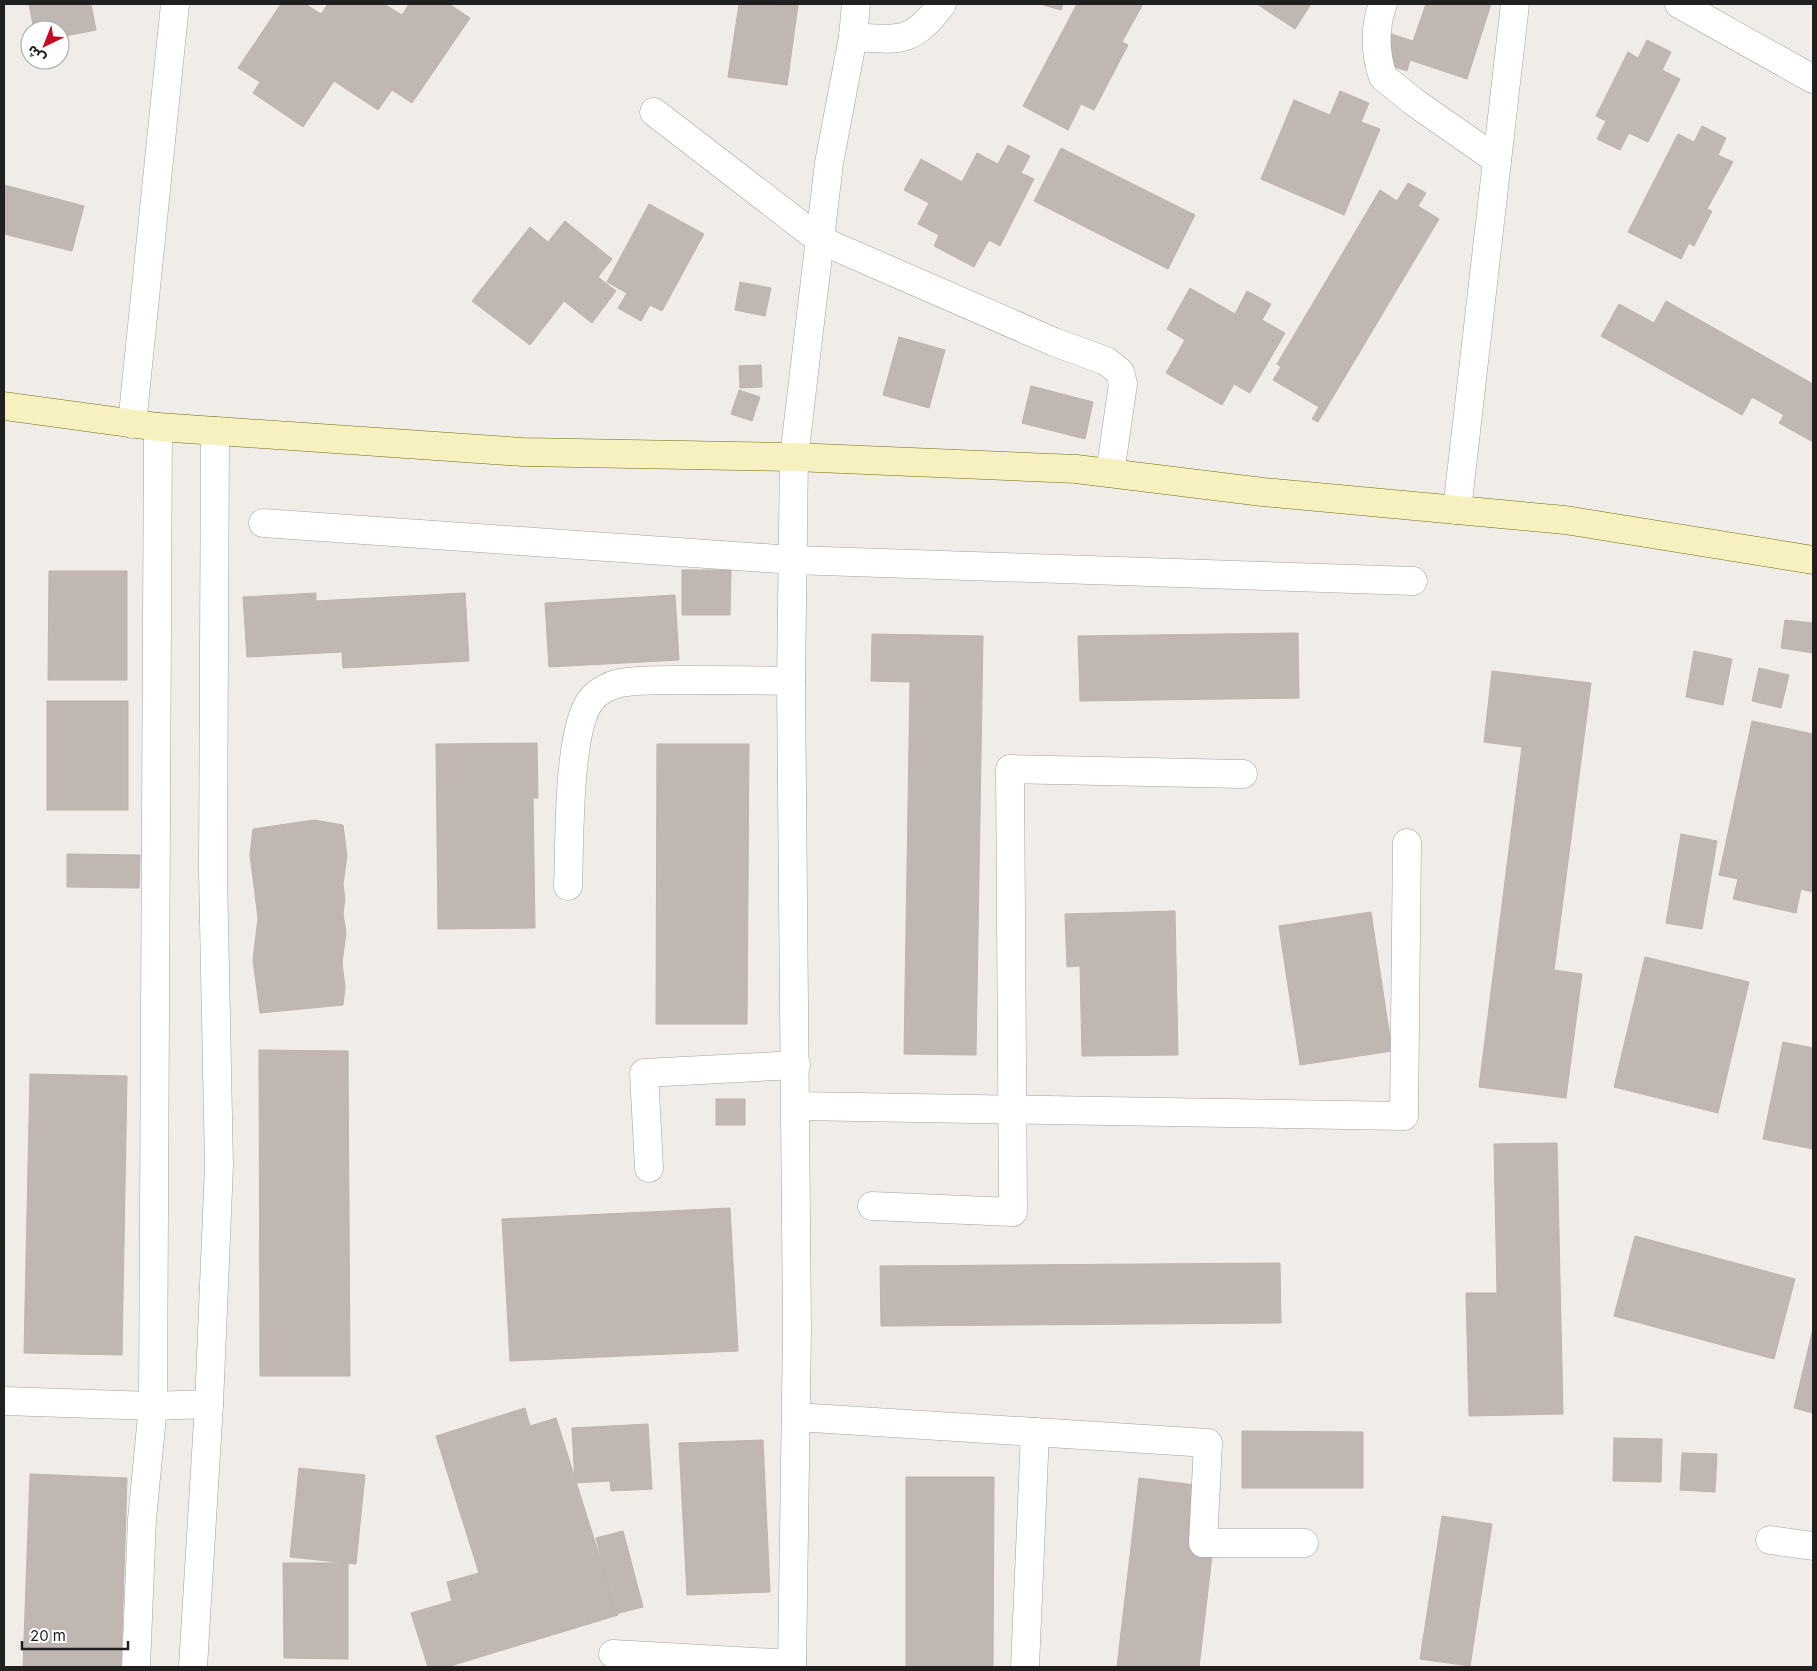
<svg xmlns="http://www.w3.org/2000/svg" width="1817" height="1671" viewBox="0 0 1817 1671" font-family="Inter,'Noto Sans Arabic',sans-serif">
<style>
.building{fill:#c0b7b3;stroke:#c1b1aa}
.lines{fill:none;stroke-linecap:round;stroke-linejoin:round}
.street-casing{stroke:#a1a1a1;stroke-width:29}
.secondary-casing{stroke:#726f0c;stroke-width:29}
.street{stroke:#fff;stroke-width:28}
.secondary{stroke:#f6f1bf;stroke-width:28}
</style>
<rect width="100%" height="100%" fill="#f0ece7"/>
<g class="building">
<polygon points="29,4 91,4 96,30 60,37 60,30 34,30"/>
<polygon points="281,4 305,4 321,14 328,4 384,4 402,15 409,4 449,4 470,18 412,103 392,90 378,110 334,81 303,127 253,93 260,82 238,68"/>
<polygon points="739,4 798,5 787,85 728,77"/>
<polygon points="1040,4 1063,4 1061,10"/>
<polygon points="1077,4 1143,4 1122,42 1128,45 1094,110 1081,104 1068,130 1023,106"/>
<polygon points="1257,4 1311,4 1295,29"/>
<polygon points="1426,4 1491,4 1467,79 1410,60 1407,71 1373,60 1382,31 1413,41"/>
<polygon points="1647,40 1671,52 1662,70 1680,79 1648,142 1629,133 1620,150 1597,139 1606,121 1596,116 1628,52 1638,58"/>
<polygon points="1340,91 1369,103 1361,122 1380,129 1344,215 1261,179 1294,100 1330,115"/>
<polygon points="1702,126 1726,138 1718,155 1733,162 1707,209 1712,211 1694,246 1689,243 1681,259 1628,232 1678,134 1694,142"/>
<polygon points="1008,145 1030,156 1021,173 1034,179 1000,246 989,240 974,267 934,246 939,235 918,224 929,203 904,190 921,159 962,182 977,153 998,164"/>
<polygon points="1061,148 1195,215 1168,269 1034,201"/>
<polygon points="1408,183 1426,193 1418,206 1439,219 1318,422 1312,419 1319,407 1273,380 1281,367 1277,364 1380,190 1397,201"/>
<polygon points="4,185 84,206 72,251 4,234"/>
<polygon points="649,204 704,234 662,311 650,305 641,321 618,308 627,293 607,282"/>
<polygon points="565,221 612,259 598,277 616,291 592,323 564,301 530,345 472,301 530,227 548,242"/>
<polygon points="740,282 771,288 765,316 735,310"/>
<polygon points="1190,288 1235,314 1247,291 1271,304 1262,320 1285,333 1250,393 1234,384 1222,405 1166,373 1185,340 1167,329"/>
<polygon points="1666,301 1813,384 1813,442 1779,423 1784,415 1752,397 1742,415 1601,336 1619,304 1654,323"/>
<polygon points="899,337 945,350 929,408 883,395"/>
<polygon points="761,365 762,387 740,388 739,366"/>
<polygon points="1031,386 1093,402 1085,439 1022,423"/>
<polygon points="739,390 760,397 752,421 731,414"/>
<polygon points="682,570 731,570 730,615 682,615"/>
<polygon points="49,571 127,571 127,680 48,680"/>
<polygon points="316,593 316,601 465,593 469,661 343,668 342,652 247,657 243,597"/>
<polygon points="675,595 679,660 549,667 545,603"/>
<polygon points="1785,620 1813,623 1813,653 1781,648"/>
<polygon points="1298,633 1299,698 1080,701 1078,636"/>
<polygon points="872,634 983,636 976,1055 904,1054 910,682 871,681"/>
<polygon points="1694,651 1732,659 1723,705 1686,697"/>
<polygon points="1759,668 1789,675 1781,708 1752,701"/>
<polygon points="1492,671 1591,683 1554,970 1582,974 1566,1098 1479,1087 1522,747 1484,742"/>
<rect x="47" y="701" width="81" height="109"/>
<polygon points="1752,721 1813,734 1813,892 1801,889 1796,913 1733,899 1738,879 1719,875"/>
<polygon points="537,743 538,798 533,798 535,928 438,929 436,744"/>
<polygon points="657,744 749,744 747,1024 656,1024"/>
<polygon points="314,820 343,825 347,856 343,884 345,900 343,913 346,933 342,963 345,987 343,1005 260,1013 253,960 258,918 250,855 253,829"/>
<polygon points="1681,834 1717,841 1702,929 1666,923"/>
<polygon points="67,854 140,855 139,888 67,887"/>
<polygon points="1175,911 1178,1055 1082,1056 1080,966 1067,967 1065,914"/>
<polygon points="1371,912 1392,1051 1300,1065 1279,926"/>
<polygon points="1645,957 1749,982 1718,1113 1614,1087"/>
<polygon points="1783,1042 1813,1048 1813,1149 1763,1139"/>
<polygon points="259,1050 348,1051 350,1376 260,1376"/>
<polygon points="30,1074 127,1076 122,1355 24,1353"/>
<rect x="716" y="1099" width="29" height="26"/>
<polygon points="1557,1143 1563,1414 1469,1416 1466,1293 1497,1293 1494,1144"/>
<polygon points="730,1208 738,1351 510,1361 502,1219"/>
<polygon points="1635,1236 1795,1279 1774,1359 1614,1316"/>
<polygon points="1280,1263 1281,1323 881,1326 880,1266"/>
<polygon points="1813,1329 1813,1413 1794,1408"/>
<polygon points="525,1408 530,1426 556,1418 618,1615 447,1667 428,1667 411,1613 452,1601 447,1582 479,1573 436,1436"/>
<polygon points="648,1424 652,1489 611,1491 610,1481 575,1483 572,1428"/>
<polygon points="1242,1431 1363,1432 1363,1488 1242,1488"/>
<polygon points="1614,1438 1662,1439 1661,1482 1613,1481"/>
<polygon points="763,1440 770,1592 687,1595 679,1443"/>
<polygon points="1682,1453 1717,1454 1715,1492 1680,1490"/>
<polygon points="299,1468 365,1475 356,1564 290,1557"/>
<polygon points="30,1474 127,1478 121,1667 23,1667"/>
<polygon points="906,1477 994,1477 993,1667 906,1667"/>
<polygon points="1139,1478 1220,1488 1199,1667 1117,1667"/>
<polygon points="1442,1516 1492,1524 1470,1666 1420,1659"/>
<polygon points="623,1531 643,1607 615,1614 596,1538"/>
<polygon points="283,1563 348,1563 348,1659 284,1658"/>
</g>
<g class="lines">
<g class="street-casing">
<g id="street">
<path d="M1383 4C1374 27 1375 54 1383 77L1414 102 1497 160"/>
<polyline points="1679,4 1813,79"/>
<path d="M853 37C900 40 912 44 942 4"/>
<polyline points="654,112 820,240 1054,342 1106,361 1120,372 1123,384 1110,473"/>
<polyline points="132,424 175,4"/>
<polyline points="1457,510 1515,4"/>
<polyline points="263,523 793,560 1413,581"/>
<path d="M568 886C570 843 567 731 591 700 598 691 610 685 620 683 643 679 666 680 689 680 723 680 757 680 791 681"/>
<polyline points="796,1106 1404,1116 1407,843"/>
<polyline points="649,1168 644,1073 796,1065"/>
<polyline points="872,1206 1013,1212 1010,769 1243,774"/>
<polyline points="4,1401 153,1406 209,1404"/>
<polyline points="796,1417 1208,1443 1203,1543 1304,1543"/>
<polyline points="1770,1540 1813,1546"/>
<polyline points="613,1654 792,1664"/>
<polyline points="136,1667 142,1519 153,1406 158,427"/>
<polyline points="193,1667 209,1404 219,1166 213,872 215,431"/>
<polyline points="792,1667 797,1329 791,681 794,457 829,163 853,37 856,4"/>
<polyline points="1025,1667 1035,1432"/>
</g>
</g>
<g class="secondary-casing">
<polyline id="secondary" points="4,406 158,427 523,452 794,457 1076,469 1263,492 1565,520 1813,560"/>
</g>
<use href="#street" class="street"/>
<use href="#secondary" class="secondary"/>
</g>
<rect width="1817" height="1671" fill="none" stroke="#202020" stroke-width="10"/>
<g transform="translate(45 45) rotate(223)"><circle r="24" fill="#ffffff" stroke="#a6a6a6"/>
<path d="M0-4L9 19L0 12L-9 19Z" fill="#c30c24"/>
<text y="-8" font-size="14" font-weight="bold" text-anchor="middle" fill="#202020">ش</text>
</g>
<path d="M22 1641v8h106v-8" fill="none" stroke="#202020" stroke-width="2.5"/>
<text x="30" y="1641" font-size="15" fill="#202020" stroke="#ffffff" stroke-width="4" paint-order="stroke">20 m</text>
</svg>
